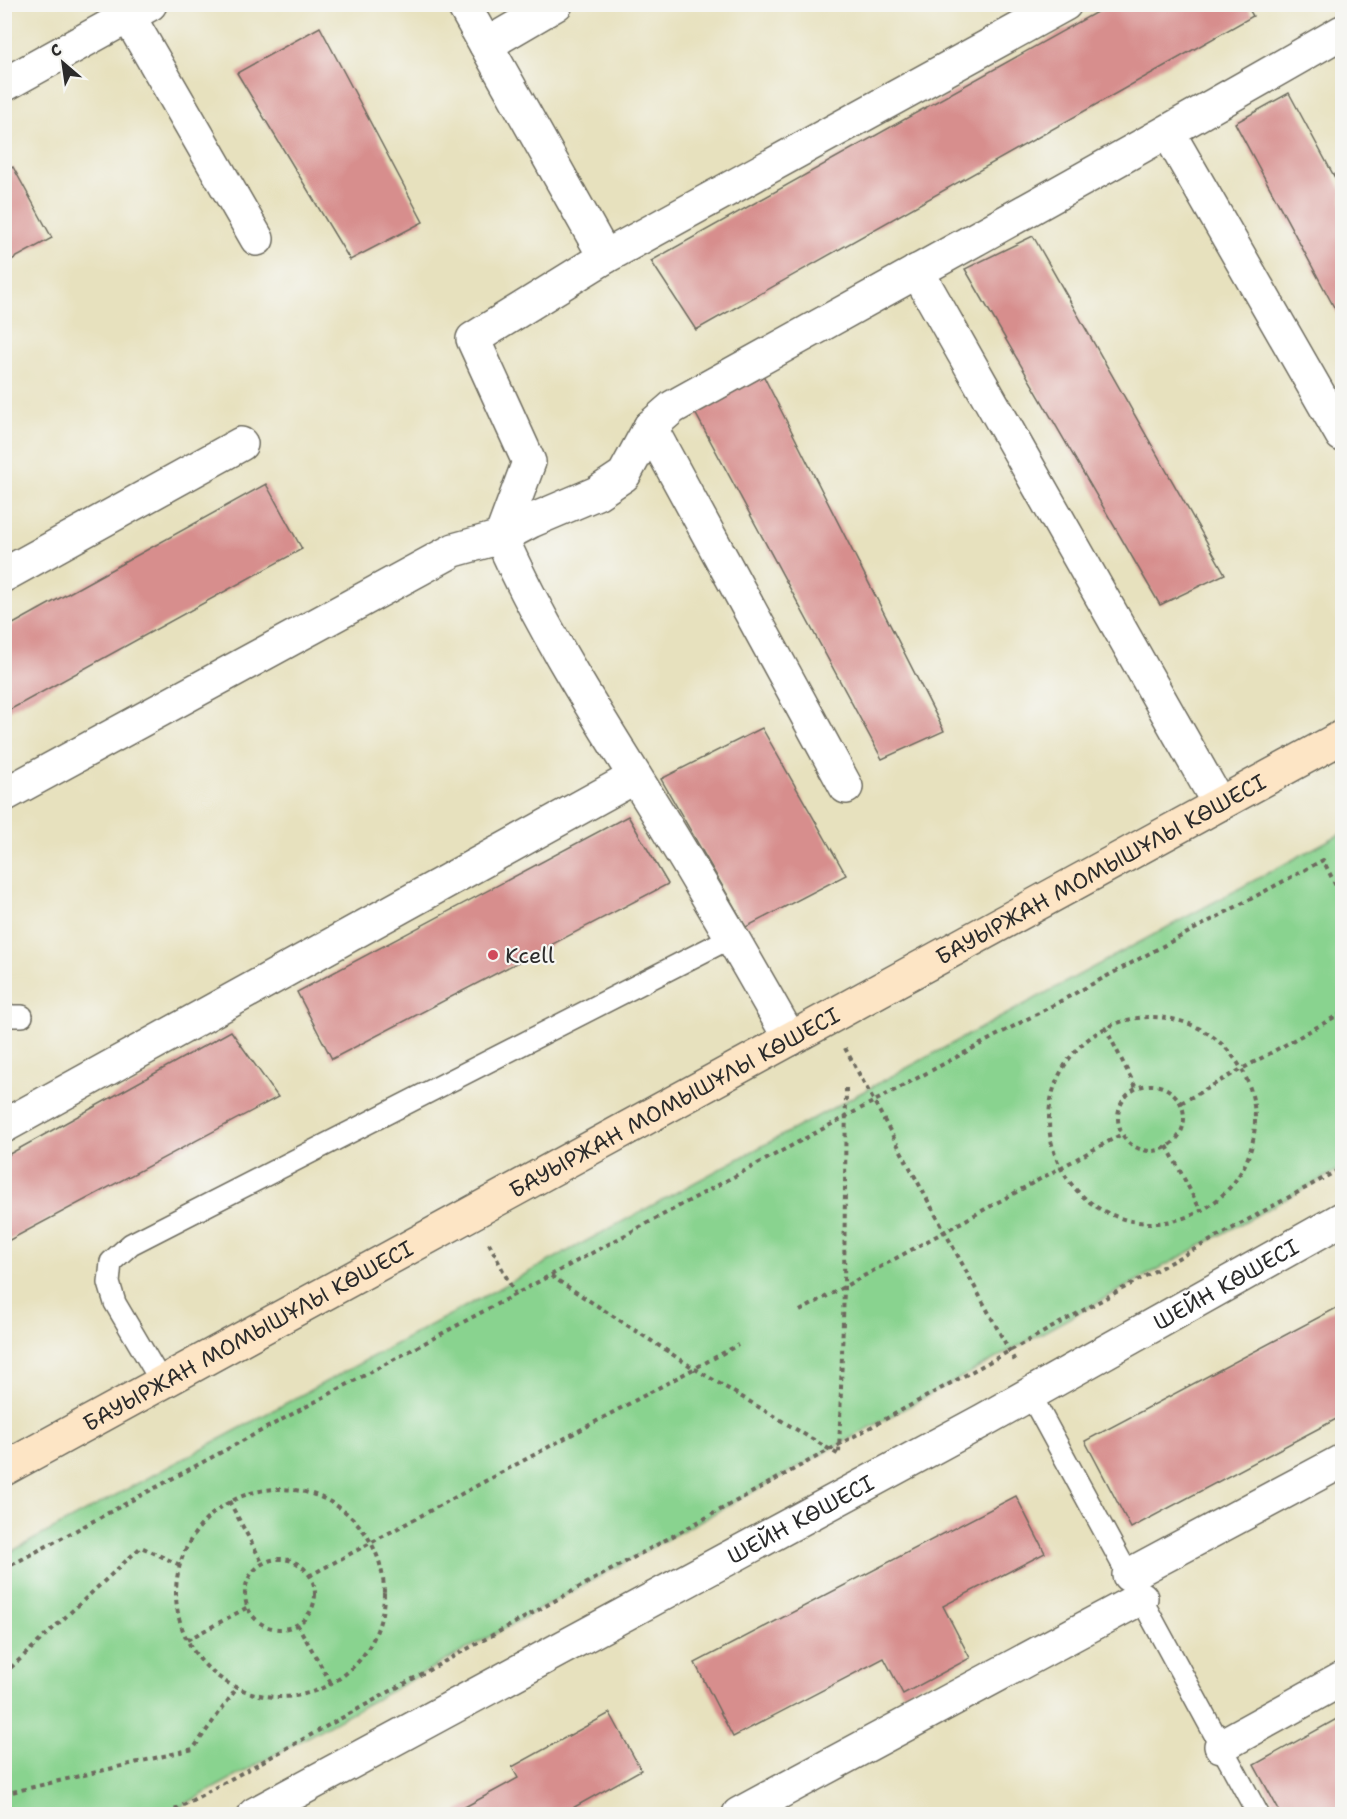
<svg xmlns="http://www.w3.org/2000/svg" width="1347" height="1819" viewBox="0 0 1347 1819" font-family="'Shantell Sans',sans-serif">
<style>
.green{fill:#89d38f;stroke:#5a7f5d;stroke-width:1.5}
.building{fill:#d78e8d}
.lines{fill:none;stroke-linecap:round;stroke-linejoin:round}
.lane-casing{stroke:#6d6b5e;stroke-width:24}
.street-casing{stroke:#6d6b5e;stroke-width:36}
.secondary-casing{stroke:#6d6b5e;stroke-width:36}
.path{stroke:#6d6b5e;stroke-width:4;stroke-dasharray:4.5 4.5;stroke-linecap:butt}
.lane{stroke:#fff;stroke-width:21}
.street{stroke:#fff;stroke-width:33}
.secondary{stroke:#fde5c5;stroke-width:33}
.poi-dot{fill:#d1495b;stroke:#f6f6f2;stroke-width:2}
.labels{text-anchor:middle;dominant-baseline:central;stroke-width:4.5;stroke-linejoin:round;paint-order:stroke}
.street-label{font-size:22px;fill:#2b2b2b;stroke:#f6f6f2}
.poi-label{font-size:22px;fill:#2b2b2b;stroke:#f6f6f2;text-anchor:start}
</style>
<rect width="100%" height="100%" fill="#f6f6f2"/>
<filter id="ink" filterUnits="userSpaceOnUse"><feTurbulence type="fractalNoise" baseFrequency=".0167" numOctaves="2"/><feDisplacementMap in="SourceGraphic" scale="12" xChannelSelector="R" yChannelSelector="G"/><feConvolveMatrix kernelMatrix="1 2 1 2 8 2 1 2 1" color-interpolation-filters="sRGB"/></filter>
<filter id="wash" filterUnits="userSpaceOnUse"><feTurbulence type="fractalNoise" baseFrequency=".008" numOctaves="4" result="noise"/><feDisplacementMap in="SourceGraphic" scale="24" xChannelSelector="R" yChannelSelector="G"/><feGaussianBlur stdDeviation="1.35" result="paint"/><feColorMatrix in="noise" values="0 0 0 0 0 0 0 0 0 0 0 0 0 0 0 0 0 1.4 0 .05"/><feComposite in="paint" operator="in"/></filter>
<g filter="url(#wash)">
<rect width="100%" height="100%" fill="#e7e1be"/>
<polygon class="green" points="1342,833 1342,1168 167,1814 5,1814 5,1555"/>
<g id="blocks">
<g class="building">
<polygon points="1111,4 1246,4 1253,16 696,330 651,261"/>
<polygon points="320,27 423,222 350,260 237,73"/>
<polygon points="1289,93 1342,191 1342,322 1235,123"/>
<polygon points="13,167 52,238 4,264 4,172"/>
<polygon points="1033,236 1225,574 1160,605 965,269"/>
<polygon points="761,371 944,731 882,759 691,405"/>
<polygon points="266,484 302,549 4,713 4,629"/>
<polygon points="762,728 846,875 746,927 661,779"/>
<polygon points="628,816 668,884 332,1059 297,992"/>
<polygon points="231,1031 278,1097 4,1243 4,1157"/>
<polygon points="1342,1305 1342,1416 1131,1528 1085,1441"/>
<polygon points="1016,1496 1045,1553 943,1606 970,1658 903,1694 884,1658 733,1737 695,1663"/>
<polygon points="610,1713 641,1770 562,1814 452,1814 518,1778 512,1767"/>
<polygon points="1342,1716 1342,1814 1281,1814 1254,1765"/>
</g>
</g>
</g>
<g filter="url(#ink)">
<use href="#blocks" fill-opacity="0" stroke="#6d6b5e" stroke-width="1.5"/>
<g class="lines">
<g class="lane-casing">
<g id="lane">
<polyline points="4,1016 22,1016"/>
<polyline points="162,1383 115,1303 109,1283 111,1262 131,1244 732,937"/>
<polyline points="1030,1394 1258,1814"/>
</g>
</g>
<g class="street-casing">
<g id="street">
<polyline points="463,4 486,45 556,4"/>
<polyline points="129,17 257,239"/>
<path d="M486 45 605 257 473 339 529 462 501 537C544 635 603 724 659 815 704 889 748 964 790 1039"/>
<polyline points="4,85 150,4"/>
<polyline points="1168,132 1342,435"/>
<polyline points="605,257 1065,4"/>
<polyline points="917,271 1219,804"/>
<polyline points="650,427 846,787"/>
<polyline points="4,575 241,444"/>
<path d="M4 795 454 550 501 537 531 521 597 493 624 475 650 427 673 407C896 283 1121 160 1342 32"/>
<polyline points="4,1126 635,777"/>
<polyline points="1129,1575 1342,1461"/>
<polyline points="1221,1746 1342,1679"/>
<path id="s1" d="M255 1814 984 1420 1342 1219"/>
<polyline points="739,1814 1141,1598"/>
</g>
</g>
<g class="secondary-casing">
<g id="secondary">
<path id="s2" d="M4 1469 1342 737"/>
</g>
</g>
<g class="path">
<circle cx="1152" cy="1120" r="103"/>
<polyline points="1105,1027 1136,1088"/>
<polyline points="845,1048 1016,1363"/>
<circle cx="1151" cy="1118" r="33"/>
<polyline points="1181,1103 1342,1013"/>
<polyline points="1167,1146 1201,1211"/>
<polyline points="489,1243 515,1294"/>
<polyline points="551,1276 695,1369 839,1455 844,1287 846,1088"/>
<polyline points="800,1311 1122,1134"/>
<circle cx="280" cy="1593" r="104"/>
<polyline points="229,1501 263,1564"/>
<circle cx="280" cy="1594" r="35"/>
<polyline points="4,1569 1323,860 1342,898"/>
<polyline points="309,1576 738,1345"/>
<polyline points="297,1624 331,1683"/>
<polyline points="187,1640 248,1607"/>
<polyline points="4,1674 141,1547 180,1565"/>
<polyline points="4,1794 193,1749 237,1688"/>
<polyline points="167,1814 1342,1168"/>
</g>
<use href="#lane" class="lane"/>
<use href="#street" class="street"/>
<use href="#secondary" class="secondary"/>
</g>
</g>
<circle class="poi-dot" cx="493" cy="955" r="6"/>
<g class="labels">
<g class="street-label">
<text stroke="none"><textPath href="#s2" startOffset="1250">БАУЫРЖАН МОМЫШҰЛЫ КӨШЕСІ</textPath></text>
<text stroke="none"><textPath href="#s2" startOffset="764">БАУЫРЖАН МОМЫШҰЛЫ КӨШЕСІ</textPath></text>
<text stroke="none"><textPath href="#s1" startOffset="1106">ШЕЙН КӨШЕСІ</textPath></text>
<text stroke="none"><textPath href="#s2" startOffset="278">БАУЫРЖАН МОМЫШҰЛЫ КӨШЕСІ</textPath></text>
<text stroke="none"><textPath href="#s1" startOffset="620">ШЕЙН КӨШЕСІ</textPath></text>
</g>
<g class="poi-label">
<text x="505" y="955">Kcell</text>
</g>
</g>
<rect width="1347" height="1819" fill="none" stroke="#f6f6f2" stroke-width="24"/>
<g transform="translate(63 63) rotate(331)" stroke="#f6f6f2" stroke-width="4.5" paint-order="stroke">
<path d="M0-4.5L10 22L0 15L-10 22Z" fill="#2b2b2b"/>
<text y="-9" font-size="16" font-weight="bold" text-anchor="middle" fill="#2b2b2b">С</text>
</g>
</svg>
